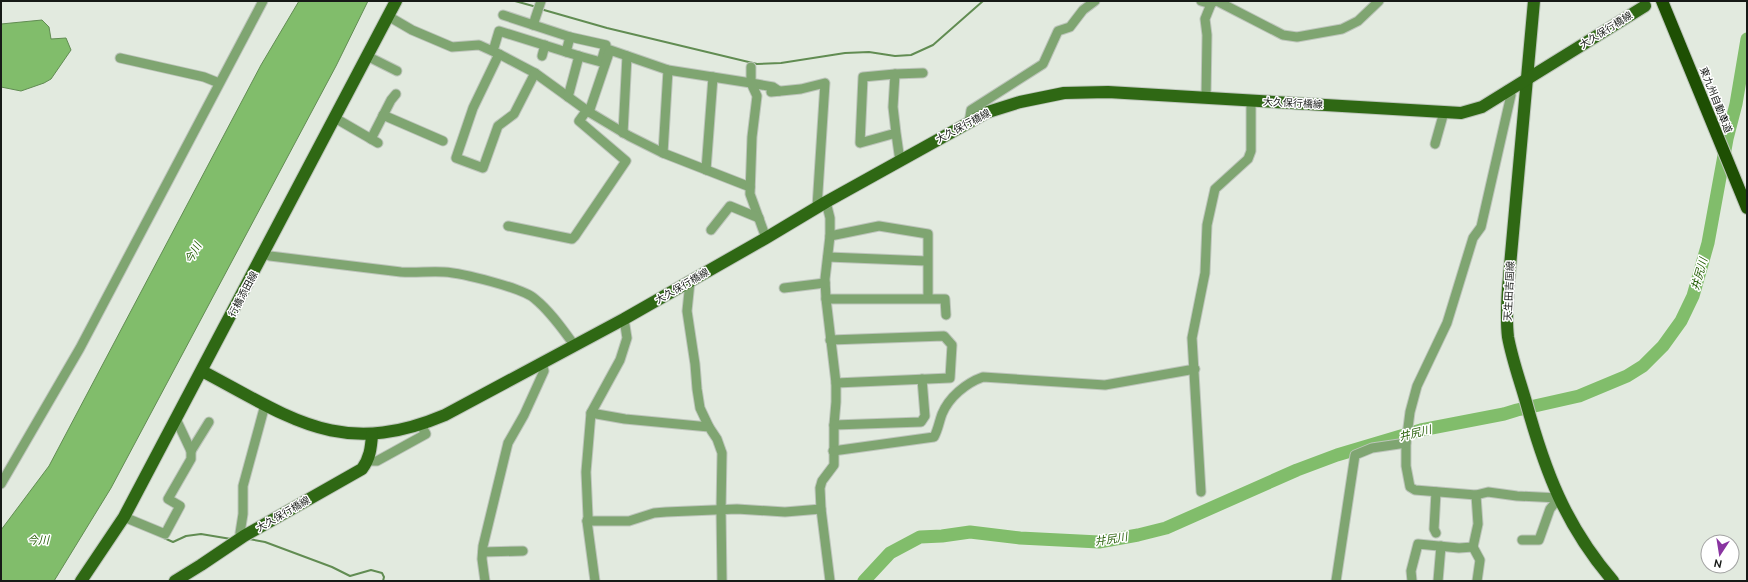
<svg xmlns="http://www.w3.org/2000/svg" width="1748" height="582" viewBox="0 0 1748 582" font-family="Ubuntu,'Noto Sans JP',sans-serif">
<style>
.water{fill:#81bd6b;stroke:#618c52}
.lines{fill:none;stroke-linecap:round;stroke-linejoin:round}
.stream{stroke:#618c52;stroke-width:2}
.river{stroke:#81bd6b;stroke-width:13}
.minor-casing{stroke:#bdc5bb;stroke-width:11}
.major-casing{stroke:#bdc5bb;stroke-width:14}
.highway-casing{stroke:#bdc5bb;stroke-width:14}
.minor{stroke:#7fa571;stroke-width:9}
.major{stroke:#2f6814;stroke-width:12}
.highway{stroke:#1e4f03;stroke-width:12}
.labels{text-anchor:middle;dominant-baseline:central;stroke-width:3;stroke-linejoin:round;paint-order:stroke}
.street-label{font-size:10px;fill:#171a17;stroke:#fff}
.water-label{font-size:11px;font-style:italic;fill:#29610b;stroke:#fff}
</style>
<rect width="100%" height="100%" fill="#e2eadf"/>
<g class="water">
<polygon points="299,1 368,1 336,66 111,488 54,581 1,581 1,530 49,466 261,65"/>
<polygon points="42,20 49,27 51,39 66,38 71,50 51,79 44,83 21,91 1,87 1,24"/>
</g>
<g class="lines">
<g class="stream">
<polyline points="515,1 533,6"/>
<polyline points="544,10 607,28 757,64 781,63 845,53 869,52 895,56 911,55 933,45 983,1"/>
<polyline points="164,538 173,542 186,536 201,534 231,539"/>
<polyline points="249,539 265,542 332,567 350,576 371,570 382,573 384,577 383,581"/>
</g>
<polyline class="river" points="864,581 890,553 920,537 942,536 970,532 1020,538 1099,542 1138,535 1166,528 1297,470 1337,455 1421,430 1504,414 1517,410 1579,396 1627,376 1643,366 1663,346 1681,321 1693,296 1708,243 1727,139 1736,104 1747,39"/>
<g class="minor-casing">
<g id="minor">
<polyline points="1201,1 1211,4"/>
<polyline points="1217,1 1283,35 1297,37 1342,29 1358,21 1379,1"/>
<polyline points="503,15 570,37"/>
<polyline points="388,16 412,30 452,47 479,45 499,54 535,73 589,112 629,136 663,153 750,187"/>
<polyline points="533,25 541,1"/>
<polyline points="493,51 499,31 579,56 568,97"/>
<polyline points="566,52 570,37 606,45 601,62 579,56"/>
<polyline points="499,54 473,108 456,158 483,168 498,126 514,114 535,73"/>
<polyline points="367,56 397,71"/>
<polyline points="542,56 545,45"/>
<polyline points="120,58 204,77 219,83"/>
<polyline points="751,67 751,83 773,87 779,91"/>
<polyline points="895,74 923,73"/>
<polyline points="1507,90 1511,95 1481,227 1473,238 1447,323 1417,386 1410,412 1406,443 1406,466 1410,487 1415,490 1476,495 1488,492 1517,496 1559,498"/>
<polyline points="771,92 801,89 825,83 817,207"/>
<polyline points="1206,98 1207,35 1205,19 1211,4 1215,1"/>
<polyline points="589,112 610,50 668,70 751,83 757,96 752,137 750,194 766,238"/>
<polyline points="383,115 443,141"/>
<polyline points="335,118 378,143"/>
<polyline points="969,123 971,110 1043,64 1058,31 1070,27 1083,10 1095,1"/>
<polyline points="623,133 627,56"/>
<polyline points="896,133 893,107 895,74 863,77 860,143 896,133 900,161"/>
<polyline points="371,139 391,100 396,94"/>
<polyline points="1435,144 1444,112"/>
<polyline points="663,153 668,70"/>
<polyline points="706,170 713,77"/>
<polyline points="826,202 830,218 830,236 825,279 826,299 836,383 836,402 834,425 834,465 822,481 820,488 821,509 830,581"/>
<polyline points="508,226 572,239 575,236 626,161 579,121 587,110"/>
<polyline points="711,230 730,206 759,218"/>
<polyline points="830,236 879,226 928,234 928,298"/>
<path d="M264 254 270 256 401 272C416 273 430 271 444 272 462 273 523 288 535 299 551 312 563 330 575 346"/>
<polyline points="828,257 927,261"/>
<polyline points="690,282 687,311 695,364 697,389 700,408 709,427"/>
<polyline points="784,288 825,283"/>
<polyline points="826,299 945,299 946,315"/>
<polyline points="830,340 944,336 952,345 950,378 836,383"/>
<polyline points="591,413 625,419 709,427 717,439 722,453 721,510 722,581"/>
<polyline points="834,425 921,422 925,416 922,379"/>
<polyline points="191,451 209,422"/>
<path d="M833 451 934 437C938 430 939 422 942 414 949 397 966 383 983 377L1105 385 1195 369"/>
<polyline points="368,461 377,461 426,434 421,425"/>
<polyline points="1,484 80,348 263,1"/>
<polyline points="1201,492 1192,338 1205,273 1207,225 1215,189 1248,159 1251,151 1251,101"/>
<polyline points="1436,492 1434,529 1436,533"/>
<polyline points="124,517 165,534 180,506 168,499 191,459 191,451 176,419"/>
<polyline points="587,521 629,521 654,513 666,512 737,509 785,512 821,509"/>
<polyline points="244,536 240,533 243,514 243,486 265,405"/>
<polyline points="1522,540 1539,540 1550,509 1559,498"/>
<polyline points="1473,547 1480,560 1477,581"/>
<polyline points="483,552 523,551"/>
<polyline points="485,581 482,559 483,546 508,443 524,415 544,371 542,362"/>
<polyline points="595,581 587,521 588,517 586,472 591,413 620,360 627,338 624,319"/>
<polyline points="1336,581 1355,455 1372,448 1406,443"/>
<polyline points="1412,581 1411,571 1418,544 1459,548 1473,547 1478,524 1476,495"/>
<polyline points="1438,581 1441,546"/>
</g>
</g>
<g class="major-casing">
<g id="major">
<path d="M1534 1 1508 288C1507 304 1506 321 1508 337 1512 359 1520 381 1526 402 1545 471 1565 525 1613 581"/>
<path d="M202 371C291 418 341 459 445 415L624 319 766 238 826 202 988 112 1020 102 1064 93 1108 92 1461 113 1482 107 1645 6"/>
<polyline points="81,581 124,517 396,1"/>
<path d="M175 581 201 565 244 536 362 469C370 458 371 448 372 435"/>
</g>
</g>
<g class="highway-casing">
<polyline id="highway" points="1662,1 1747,208"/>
</g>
<use href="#minor" class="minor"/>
<use href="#major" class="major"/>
<use href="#highway" class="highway"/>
</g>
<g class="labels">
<g class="street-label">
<text transform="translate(1606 30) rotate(-32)">大久保行橋線</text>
<text transform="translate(1716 100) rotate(68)">東九州自動車道</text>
<text transform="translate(1293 103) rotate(3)">大久保行橋線</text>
<text transform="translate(963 126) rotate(-28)">大久保行橋線</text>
<text transform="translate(682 286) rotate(-30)">大久保行橋線</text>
<text transform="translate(1509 291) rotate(-87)">天生田吉国線</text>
<text transform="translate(243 294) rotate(-62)">行橋添田線</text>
<text transform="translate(283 514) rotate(-30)">大久保行橋線</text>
</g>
<g class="water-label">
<text transform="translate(193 253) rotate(-62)">今川</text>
<text transform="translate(1699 274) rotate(-74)">井尻川</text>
<text transform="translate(1415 433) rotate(-14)">井尻川</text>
<text transform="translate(1111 539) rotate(-9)">井尻川</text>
<text x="38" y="540">今川</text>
</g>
</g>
<rect width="1748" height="582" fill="none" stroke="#171a17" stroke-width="4"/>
<g transform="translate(1720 554) rotate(192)"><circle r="19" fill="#ffffff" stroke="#a2a3a2"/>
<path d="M0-3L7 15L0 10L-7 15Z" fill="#8934a1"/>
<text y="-6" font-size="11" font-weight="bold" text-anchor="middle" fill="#171a17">N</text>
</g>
</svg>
